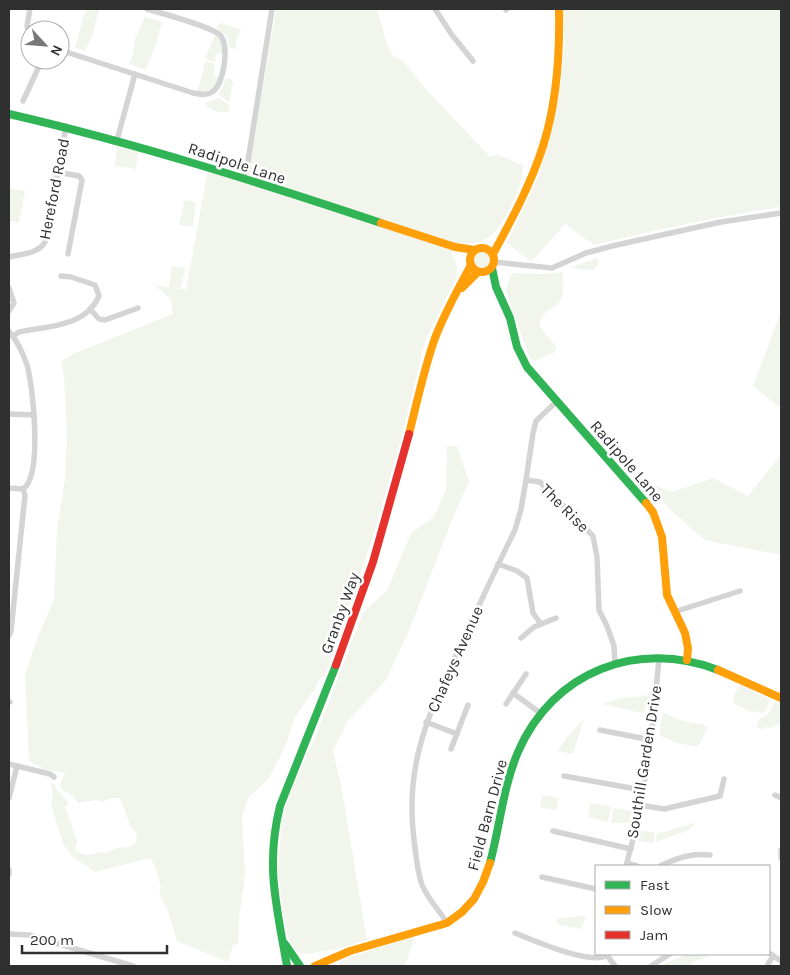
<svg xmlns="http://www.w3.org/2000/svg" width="790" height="975" viewBox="0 0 790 975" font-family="Karla,sans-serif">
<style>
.green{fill:#f1f5ec}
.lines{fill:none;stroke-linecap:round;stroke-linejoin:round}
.street{stroke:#d4d4d4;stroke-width:5.5}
.fast{stroke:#30b455;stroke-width:8}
.slow{stroke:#ff9f0a;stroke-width:8}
.jam{stroke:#e5322d;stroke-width:8}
.labels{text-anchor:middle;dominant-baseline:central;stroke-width:5;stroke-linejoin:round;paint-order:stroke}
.street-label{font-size:16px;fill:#2f2f2f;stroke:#fff}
</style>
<rect width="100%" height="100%" fill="#fff"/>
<g class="green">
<path d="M87 9H99L93 33 85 51 75 48C80 34 80 22 87 9Z"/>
<path d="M276 9H377L387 45 393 56 402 60 425 88 490 157 497 154 523 166C522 182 518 191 511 206 498 232 487 247 456 243L452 255C457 261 457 268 457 276L425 341 402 435 375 530 359 579 325 674 319 680 316 687 295 717 285 747 269 778 248 798 242 817 245 874 239 918 238 943 233 945 228 962 177 941 167 907 164 905 159 891 161 886 154 864 151 859H146L95 872 72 856 63 844 51 804 53 794 51 783 54 784C57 792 65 796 69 804L65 806 77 842 75 848 77 852 89 855 101 852 105 853 117 848 131 847 136 842 137 833 131 827 120 798H110L102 802 97 800 78 803 73 796 62 790 60 784 65 773 44 769 29 761 25 675 38 637 54 600 57 530 65 479 67 432 64 376 61 364 63 360 73 354 173 314 171 300 155 285 186 290 208 169 242 181 249 171Z"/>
<path d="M563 9H781V207C718 216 656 230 594 245L565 224 531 262 507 243 538 177 559 97 565 43Z"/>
<polygon points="145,17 162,22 155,46 146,70 129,64 133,55 135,39"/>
<polygon points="221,23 240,29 241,32 237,37 235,49 229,47 227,37 216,27"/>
<polygon points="215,35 221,40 222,53 216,54 215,62 205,59"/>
<path d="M205 61 215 64 213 76 219 77C216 88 208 94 197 91L201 80Z"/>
<polygon points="226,78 231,79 233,83 229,102 218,94 222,89"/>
<path d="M219 98 228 104 230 109 228 112C220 113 208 110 205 103Z"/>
<polygon points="117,146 138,152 136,169 115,166"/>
<polygon points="9,188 25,191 19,222 9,221"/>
<polygon points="185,200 196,202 193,227 179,225"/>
<circle cx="482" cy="260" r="8"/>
<polygon points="597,258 599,264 593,270 569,268"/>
<polygon points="172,266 185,268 181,288 169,287"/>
<path d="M563 272C563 280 564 289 562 297 559 308 539 311 540 324 541 332 552 340 556 347L555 352 535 361 530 359 506 291 511 273 544 274Z"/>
<polygon points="781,312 781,408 753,386"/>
<polygon points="447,446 457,446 469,481 453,517 410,628 386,680 347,722 333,751 342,790 367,940 337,949 307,954 298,952 290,943 284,920 278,872 282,817 295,781 315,738 363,613 387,590 412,532 434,517 446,489"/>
<polygon points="781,455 781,555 705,540 675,514 641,480 673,492 713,478 748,496"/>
<polygon points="740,684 770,700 765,712 761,713 755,711 754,713 735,704 733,702 734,695"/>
<polygon points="652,695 644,711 642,713 602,704 622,698"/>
<polygon points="775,702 781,705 781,722 772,728 765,727 763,730 756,726 760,719 768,714"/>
<polygon points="663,713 683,721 708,726 698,747 677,743 659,735"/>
<polygon points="584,719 573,754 558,751 567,737"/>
<polygon points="542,795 559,798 556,810 540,808"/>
<polygon points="590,803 611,807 608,822 588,817"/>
<polygon points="614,808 636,812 634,823 611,823"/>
<polygon points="695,823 691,829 656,842 657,834"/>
<polygon points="639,830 655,833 653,844 637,840"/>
<polygon points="586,916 581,929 556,924 558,918"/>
<polygon points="415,936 405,966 339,966 340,962 350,957"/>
<polygon points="686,954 708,954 707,957 692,963 689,966 663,966 665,963 679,958"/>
</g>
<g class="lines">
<g class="street">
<polyline points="435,9 452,35 473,61"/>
<polyline points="506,10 507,9"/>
<polyline points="30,36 27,26 30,9"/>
<path d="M60 50 193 93C200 94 206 96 212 92 224 85 230 45 220 35 212 27 161 13 147 9"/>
<polyline points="23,101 42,60"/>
<polyline points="117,140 135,74"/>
<polyline points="57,172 79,176 82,180 68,254"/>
<polyline points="243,178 248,161 272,9"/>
<path d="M9 257C21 254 38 254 45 242L66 126"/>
<polyline points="494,262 552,268 586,253 612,246 721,222 781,213"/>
<polyline points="9,288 14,303 9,311"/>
<polyline points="90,309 99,319 105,320 138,308"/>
<path d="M9 331C17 341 23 353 27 365 33 386 43 476 23 489"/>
<path d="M13 336 19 332C47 326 86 327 99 296L95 285 71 277 61 276"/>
<polyline points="9,414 34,415"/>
<polyline points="526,480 540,482 593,536 597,557 599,610 607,626 614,646 615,663"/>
<polyline points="9,488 23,489"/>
<polyline points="498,564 517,571 527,578 533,613 541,624"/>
<polyline points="674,612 740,591"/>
<polyline points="9,636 11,631 25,495 23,489"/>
<polyline points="521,638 534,627 556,618"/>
<polyline points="513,693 540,713"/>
<polyline points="9,702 10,702"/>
<polyline points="506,704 526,674"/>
<polyline points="426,722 457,734"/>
<polyline points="600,730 651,740"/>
<polyline points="451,749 468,705"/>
<polyline points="9,764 50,774 54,777"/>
<polyline points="564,776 642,790"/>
<polyline points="775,795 781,798"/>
<polyline points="9,798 17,766"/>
<polyline points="640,805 664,809 720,796 724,779"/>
<polyline points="553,831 631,849"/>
<polyline points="781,850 781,858"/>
<polyline points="627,863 637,866"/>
<path d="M626 866C645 799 653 728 659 658"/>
<path d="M660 866C677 858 691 853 710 855"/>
<polyline points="9,870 9,874"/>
<polyline points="542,877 596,889"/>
<path d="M447 923C439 910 428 899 422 885 417 871 416 854 414 840 404 760 431 710 463 640 480 603 497 566 515 530L521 509 526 480 533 433 536 421 556 402"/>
<path d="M515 933C535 941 587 964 606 956"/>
<polyline points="9,934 29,935 133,966"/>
<polyline points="769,953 781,961"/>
<polyline points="606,954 615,966"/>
<polyline points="651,966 670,954"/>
<polyline points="767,966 773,956"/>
</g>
<g class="fast">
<path d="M9 114C135 143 258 182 381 223"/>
<polyline points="492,268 496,287 510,318 517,347 527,367 646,503"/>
<path d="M490 863C500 826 503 787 518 752 553 671 638 639 718 670"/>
<polyline points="285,944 300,966"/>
<path d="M287 966C277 908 265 866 280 806L336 665"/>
</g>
<g class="slow">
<polyline points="381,223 455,247 475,250"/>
<circle cx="482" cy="260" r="12"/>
<path d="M493 254C512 219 531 184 543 146 557 102 560 55 559 9"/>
<polyline points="462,288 478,272"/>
<path d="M409 434C417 402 424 369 435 338 445 312 458 289 471 265"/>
<polyline points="646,503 653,512 662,537 667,595 685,633 688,648 687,660"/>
<polyline points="718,670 781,698"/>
<polyline points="315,966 350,951 447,923 462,912 474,899 483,882 490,863"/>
</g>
<polyline class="jam" points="336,665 373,562 409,434"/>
</g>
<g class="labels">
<g class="street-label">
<text transform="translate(237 163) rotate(18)">Radipole Lane</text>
<text transform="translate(54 189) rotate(-79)">Hereford Road</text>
<text transform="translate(627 461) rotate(49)">Radipole Lane</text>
<text transform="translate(565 508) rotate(45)">The Rise</text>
<text transform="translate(340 613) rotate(-70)">Granby Way</text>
<text transform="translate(455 659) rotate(-66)">Chafeys Avenue</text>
<text transform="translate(644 762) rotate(-81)">Southill Garden Drive</text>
<text transform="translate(487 815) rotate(-75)">Field Barn Drive</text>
</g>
</g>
<rect width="790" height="975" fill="none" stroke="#2f2f2f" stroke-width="20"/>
<rect x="595" y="865" width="175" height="90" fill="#ffffff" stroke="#acacac"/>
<rect x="605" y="881" width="25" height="8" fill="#30b455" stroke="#acacac"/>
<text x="640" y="890" font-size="15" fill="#2f2f2f">Fast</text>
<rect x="605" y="906" width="25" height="8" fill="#ff9f0a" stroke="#acacac"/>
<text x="640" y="915" font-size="15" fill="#2f2f2f">Slow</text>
<rect x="605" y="931" width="25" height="8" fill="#e5322d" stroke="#acacac"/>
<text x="640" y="940" font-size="15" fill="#2f2f2f">Jam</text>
<g transform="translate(45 45) rotate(116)"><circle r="24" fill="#ffffff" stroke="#acacac"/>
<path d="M0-4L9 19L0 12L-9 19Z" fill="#787878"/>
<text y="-8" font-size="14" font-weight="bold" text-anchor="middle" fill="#2f2f2f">N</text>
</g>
<path d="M22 945v8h145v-8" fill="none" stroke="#2f2f2f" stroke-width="2.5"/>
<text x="30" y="945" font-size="15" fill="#2f2f2f" stroke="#ffffff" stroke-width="4" paint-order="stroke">200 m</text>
</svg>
